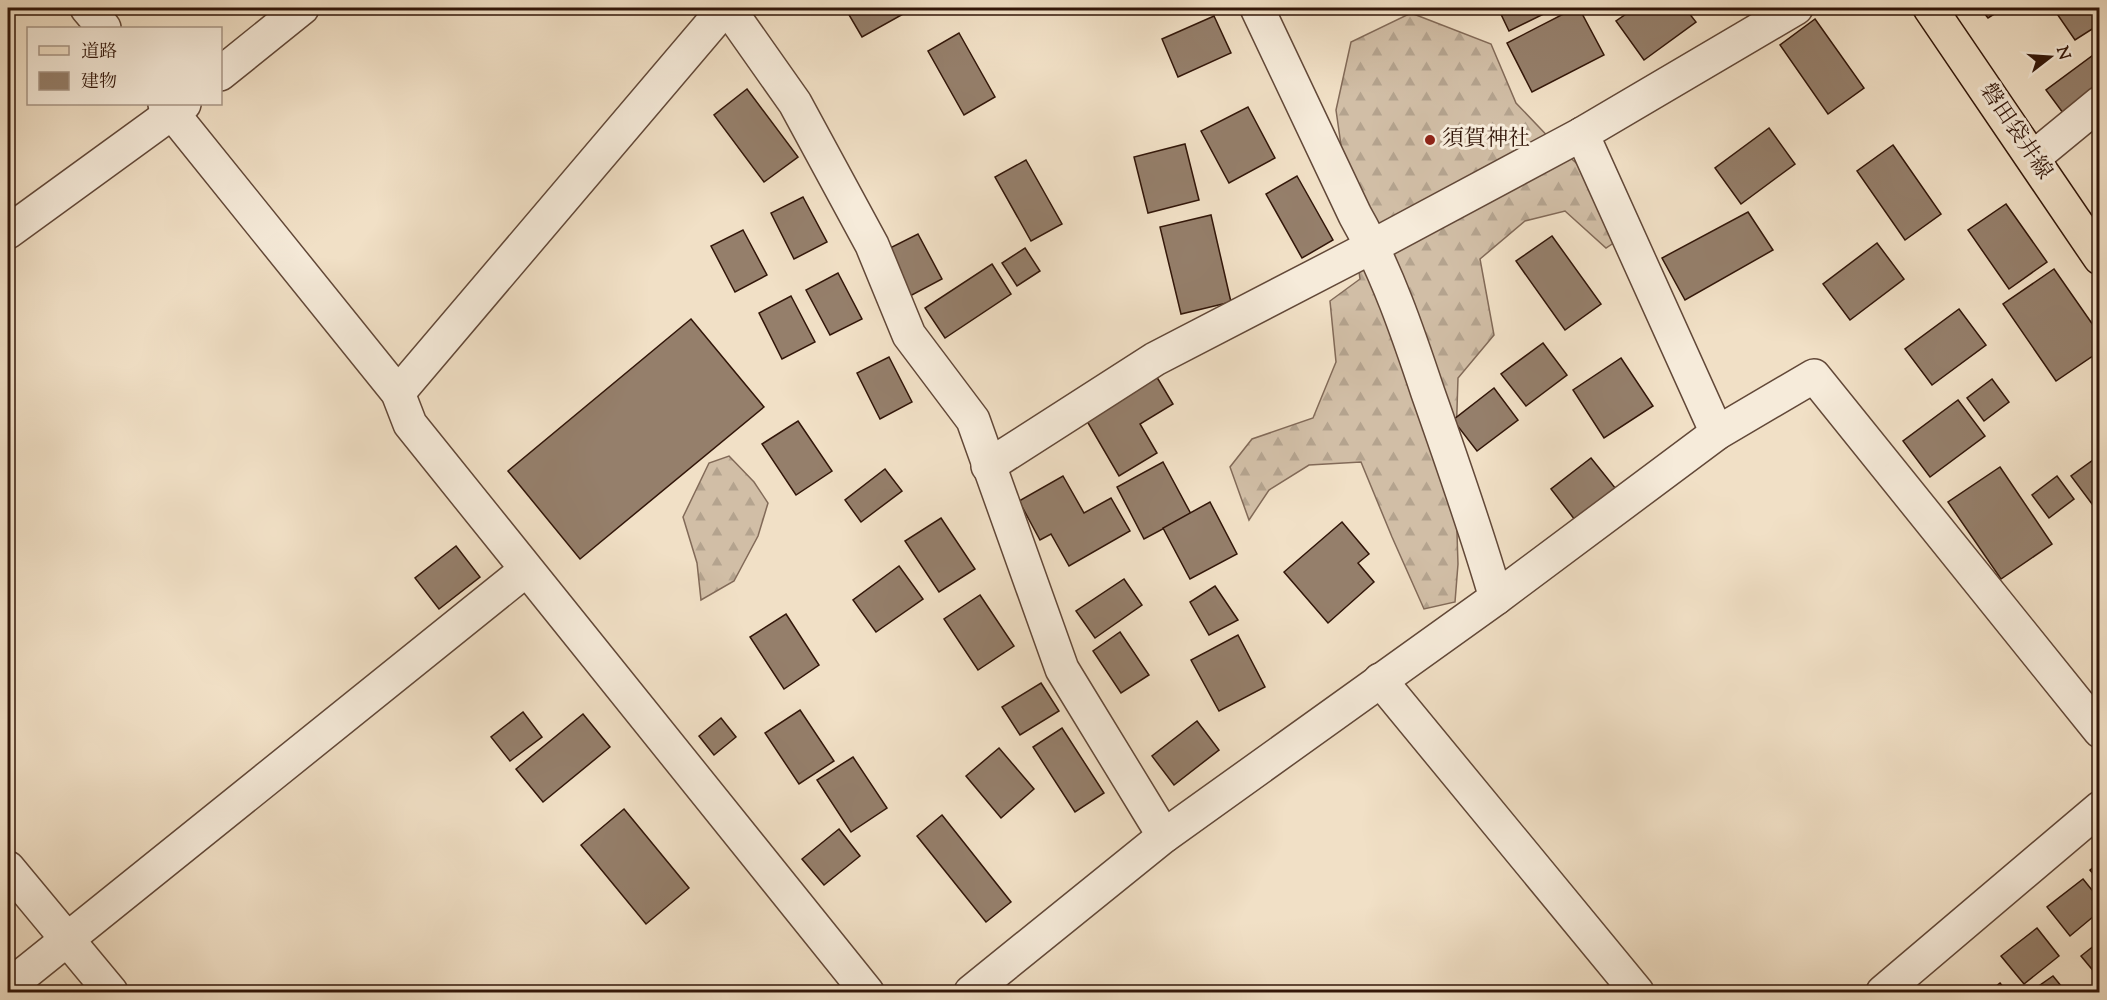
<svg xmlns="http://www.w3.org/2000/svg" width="2107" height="1000" viewBox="0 0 2107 1000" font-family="'Sorts Mill Goudy','Noto Serif JP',serif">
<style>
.forest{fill:url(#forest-firs);stroke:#826a58;stroke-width:1.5}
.building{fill:#957f6b;stroke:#321609;stroke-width:1.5}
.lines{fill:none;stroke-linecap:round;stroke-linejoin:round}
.minor-casing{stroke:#624838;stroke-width:36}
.major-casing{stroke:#321609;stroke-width:36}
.minor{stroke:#f6ebda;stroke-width:33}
.major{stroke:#f1e0c6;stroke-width:33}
.poi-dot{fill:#8f2418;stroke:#f6ebda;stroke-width:2}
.labels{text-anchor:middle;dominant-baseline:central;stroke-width:6;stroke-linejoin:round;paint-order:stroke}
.street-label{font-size:22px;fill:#321609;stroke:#f6ebda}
.poi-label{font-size:22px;fill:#321609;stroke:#f6ebda;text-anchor:start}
</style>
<defs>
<pattern id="forest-firs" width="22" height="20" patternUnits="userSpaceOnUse" patternTransform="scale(1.5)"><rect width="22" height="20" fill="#d1bea6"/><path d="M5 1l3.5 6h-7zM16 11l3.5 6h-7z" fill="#b4a38e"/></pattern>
</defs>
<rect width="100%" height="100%" fill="#f1e0c6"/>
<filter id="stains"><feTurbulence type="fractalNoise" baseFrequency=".00333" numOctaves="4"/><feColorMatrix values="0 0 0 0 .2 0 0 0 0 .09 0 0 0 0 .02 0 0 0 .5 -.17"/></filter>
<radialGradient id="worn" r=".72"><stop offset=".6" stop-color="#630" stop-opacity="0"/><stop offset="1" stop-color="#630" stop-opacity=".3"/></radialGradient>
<g class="forest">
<polygon points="1411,13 1491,44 1516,103 1558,147 1607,190 1627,234 1606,248 1565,211 1525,221 1480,259 1494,335 1458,378 1455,471 1458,564 1455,602 1424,609 1392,537 1361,462 1309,465 1269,490 1249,520 1230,467 1252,439 1313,418 1336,362 1330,301 1360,279 1336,110 1351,42"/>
<polygon points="729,456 754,482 768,503 758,536 734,581 701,600 697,563 683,517 709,463"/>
</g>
<g class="building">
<polygon points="845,8 914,8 862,37"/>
<polygon points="1498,8 1551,8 1552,10 1509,31"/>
<polygon points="1575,8 1579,8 1604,55 1532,92 1507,43"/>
<polygon points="1635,8 1685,8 1696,22 1644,60 1616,21"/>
<polygon points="1980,8 2004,8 1988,18"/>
<polygon points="2053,8 2100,8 2100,24 2075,40"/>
<polygon points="1214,16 1231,53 1178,77 1162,39"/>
<polygon points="1815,19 1864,88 1828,114 1780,45"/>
<polygon points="959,33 995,97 964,115 928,51"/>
<polygon points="2100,50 2100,93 2066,117 2046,90"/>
<polygon points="747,89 798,157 764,182 714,115"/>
<polygon points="1248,107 1275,158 1229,183 1201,131"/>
<polygon points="1769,128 1795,164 1741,204 1715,168"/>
<polygon points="1185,144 1199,200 1148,213 1134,157"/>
<polygon points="1893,145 1941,214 1905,240 1857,171"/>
<polygon points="1026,160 1062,224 1031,241 995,177"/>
<polygon points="1297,176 1333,240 1302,258 1266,194"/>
<polygon points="803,197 827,242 794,259 771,213"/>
<polygon points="2006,204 2047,262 2009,289 1968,230"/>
<polygon points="1748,212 1773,250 1685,300 1662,258"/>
<polygon points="1211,215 1231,302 1181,314 1160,227"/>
<polygon points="743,230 767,275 735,292 711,246"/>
<polygon points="918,234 942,279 910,296 886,250"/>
<polygon points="1552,236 1601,304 1565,330 1516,261"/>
<polygon points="1877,243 1904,279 1850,320 1823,284"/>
<polygon points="1025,248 1040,271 1017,286 1002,263"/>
<polygon points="992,264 1011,294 945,338 925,308"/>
<polygon points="2054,269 2100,335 2100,351 2056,381 2003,304"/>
<polygon points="838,273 862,319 830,335 806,290"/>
<polygon points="791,296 815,342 782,359 759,313"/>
<polygon points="1959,309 1986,345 1932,385 1905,349"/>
<polygon points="691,319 764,407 580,559 508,471"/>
<polygon points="1543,343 1567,375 1526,406 1501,374"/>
<polygon points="889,357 912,402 880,419 857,373"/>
<polygon points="1621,358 1653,406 1604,438 1573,390"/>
<polygon points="1155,374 1173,404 1140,424 1157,453 1119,476 1084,416"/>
<polygon points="1992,379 2009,402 1984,421 1967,398"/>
<polygon points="1494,388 1518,420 1477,451 1453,420"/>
<polygon points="1958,400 1985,436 1930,477 1903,441"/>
<polygon points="798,421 832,471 796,495 762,444"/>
<polygon points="2100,455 2100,505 2095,508 2071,476"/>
<polygon points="1591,458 1616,489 1575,520 1551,489"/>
<polygon points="1163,462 1191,514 1144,539 1117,487"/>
<polygon points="2000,467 2052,544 2001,579 1948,502"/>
<polygon points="885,469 902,491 861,522 845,500"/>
<polygon points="1063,476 1084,513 1111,498 1130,531 1069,566 1051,534 1040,540 1019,501"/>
<polygon points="2057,476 2074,499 2049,518 2032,495"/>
<polygon points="1210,502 1237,554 1190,579 1163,528"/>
<polygon points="941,518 975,569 939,592 905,541"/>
<polygon points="1342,522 1369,554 1358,563 1374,582 1328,623 1284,572"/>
<polygon points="456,546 480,577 439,609 415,578"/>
<polygon points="899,566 923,599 876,632 853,600"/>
<polygon points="1124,579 1142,605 1095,638 1076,611"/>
<polygon points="1215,586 1238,620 1209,635 1190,602"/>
<polygon points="980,595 1014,646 978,670 944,619"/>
<polygon points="786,614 819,665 784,689 750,637"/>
<polygon points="1120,632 1149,675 1121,693 1093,651"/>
<polygon points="1238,635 1265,687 1219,711 1191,660"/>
<polygon points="1041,683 1059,711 1020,735 1002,707"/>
<polygon points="800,710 834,761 799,784 765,733"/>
<polygon points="523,712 542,737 510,761 491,737"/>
<polygon points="583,714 610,747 543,802 516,769"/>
<polygon points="721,718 736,737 714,755 699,736"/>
<polygon points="1197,721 1219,750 1174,785 1152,756"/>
<polygon points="1062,728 1104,793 1075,812 1033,747"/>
<polygon points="999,748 1034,789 1001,818 966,776"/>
<polygon points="853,757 887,808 851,832 817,780"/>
<polygon points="624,809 689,888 646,924 581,845"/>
<polygon points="942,815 1011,902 986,922 917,836"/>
<polygon points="839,829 860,856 824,885 802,859"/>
<polygon points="2100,862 2100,882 2090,870"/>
<polygon points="2083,879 2100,900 2100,911 2070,936 2047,907"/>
<polygon points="2037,928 2059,956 2024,984 2001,956"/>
<polygon points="2100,941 2100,979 2081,956"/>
<polygon points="2053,976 2066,992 2030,992"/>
<polygon points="2000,983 2007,992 1989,992"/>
</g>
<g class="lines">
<g class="minor-casing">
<g id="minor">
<polyline points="87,8 104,28"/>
<polyline points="728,8 795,103 872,245 909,335 973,420 1062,669 1164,836"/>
<path d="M1257 8 1355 215C1387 271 1408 333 1428 393 1452 461 1476 529 1496 598"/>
<polyline points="220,74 302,8"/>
<polyline points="165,104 398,393 410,424 867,992"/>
<polyline points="1582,134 1717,433"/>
<polyline points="2033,158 2100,103"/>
<polyline points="8,232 184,104"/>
<polyline points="398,393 725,8"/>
<polyline points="988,466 1155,359 1373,246 1582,134 1796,8"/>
<polyline points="1380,680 1637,992"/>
<polyline points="8,868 111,992"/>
<polyline points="8,987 526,570"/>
<polyline points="971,992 1164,836 1496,598 1717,433 1814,376 2100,731"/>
<polyline points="1883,992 2100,808"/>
</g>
</g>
<g class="major-casing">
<polyline id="major" points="1930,8 2100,258"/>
</g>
<use href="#minor" class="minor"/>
<use href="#major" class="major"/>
</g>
<circle class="poi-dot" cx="1430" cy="140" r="6"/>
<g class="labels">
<g class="street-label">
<text transform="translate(2015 132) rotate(56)">磐田袋井線</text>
</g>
<g class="poi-label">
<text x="1442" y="140">須賀神社</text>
</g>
</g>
<rect width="2107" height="1000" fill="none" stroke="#f1e0c6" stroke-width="30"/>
<rect x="9" y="9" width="2089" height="982" fill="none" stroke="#321609" stroke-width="3"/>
<rect x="15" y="15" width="2077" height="970" fill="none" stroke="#321609" stroke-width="1.5"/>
<rect x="27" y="27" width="195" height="78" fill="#f6ebda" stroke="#a89686" stroke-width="1.5"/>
<rect x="39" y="46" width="30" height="9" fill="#f1e0c6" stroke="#a89686" stroke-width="1.5"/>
<text x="81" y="57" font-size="18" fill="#321609">道路</text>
<rect x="39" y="72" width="30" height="18" fill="#957f6b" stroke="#a89686" stroke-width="1.5"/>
<text x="81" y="87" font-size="18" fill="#321609">建物</text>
<g transform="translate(2050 57) rotate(73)" stroke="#f6ebda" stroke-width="4.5" paint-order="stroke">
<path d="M0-4.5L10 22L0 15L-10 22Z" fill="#321609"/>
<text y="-9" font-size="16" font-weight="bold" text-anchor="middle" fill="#321609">N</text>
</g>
<rect width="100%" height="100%" filter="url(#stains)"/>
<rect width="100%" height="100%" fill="url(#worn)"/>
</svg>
